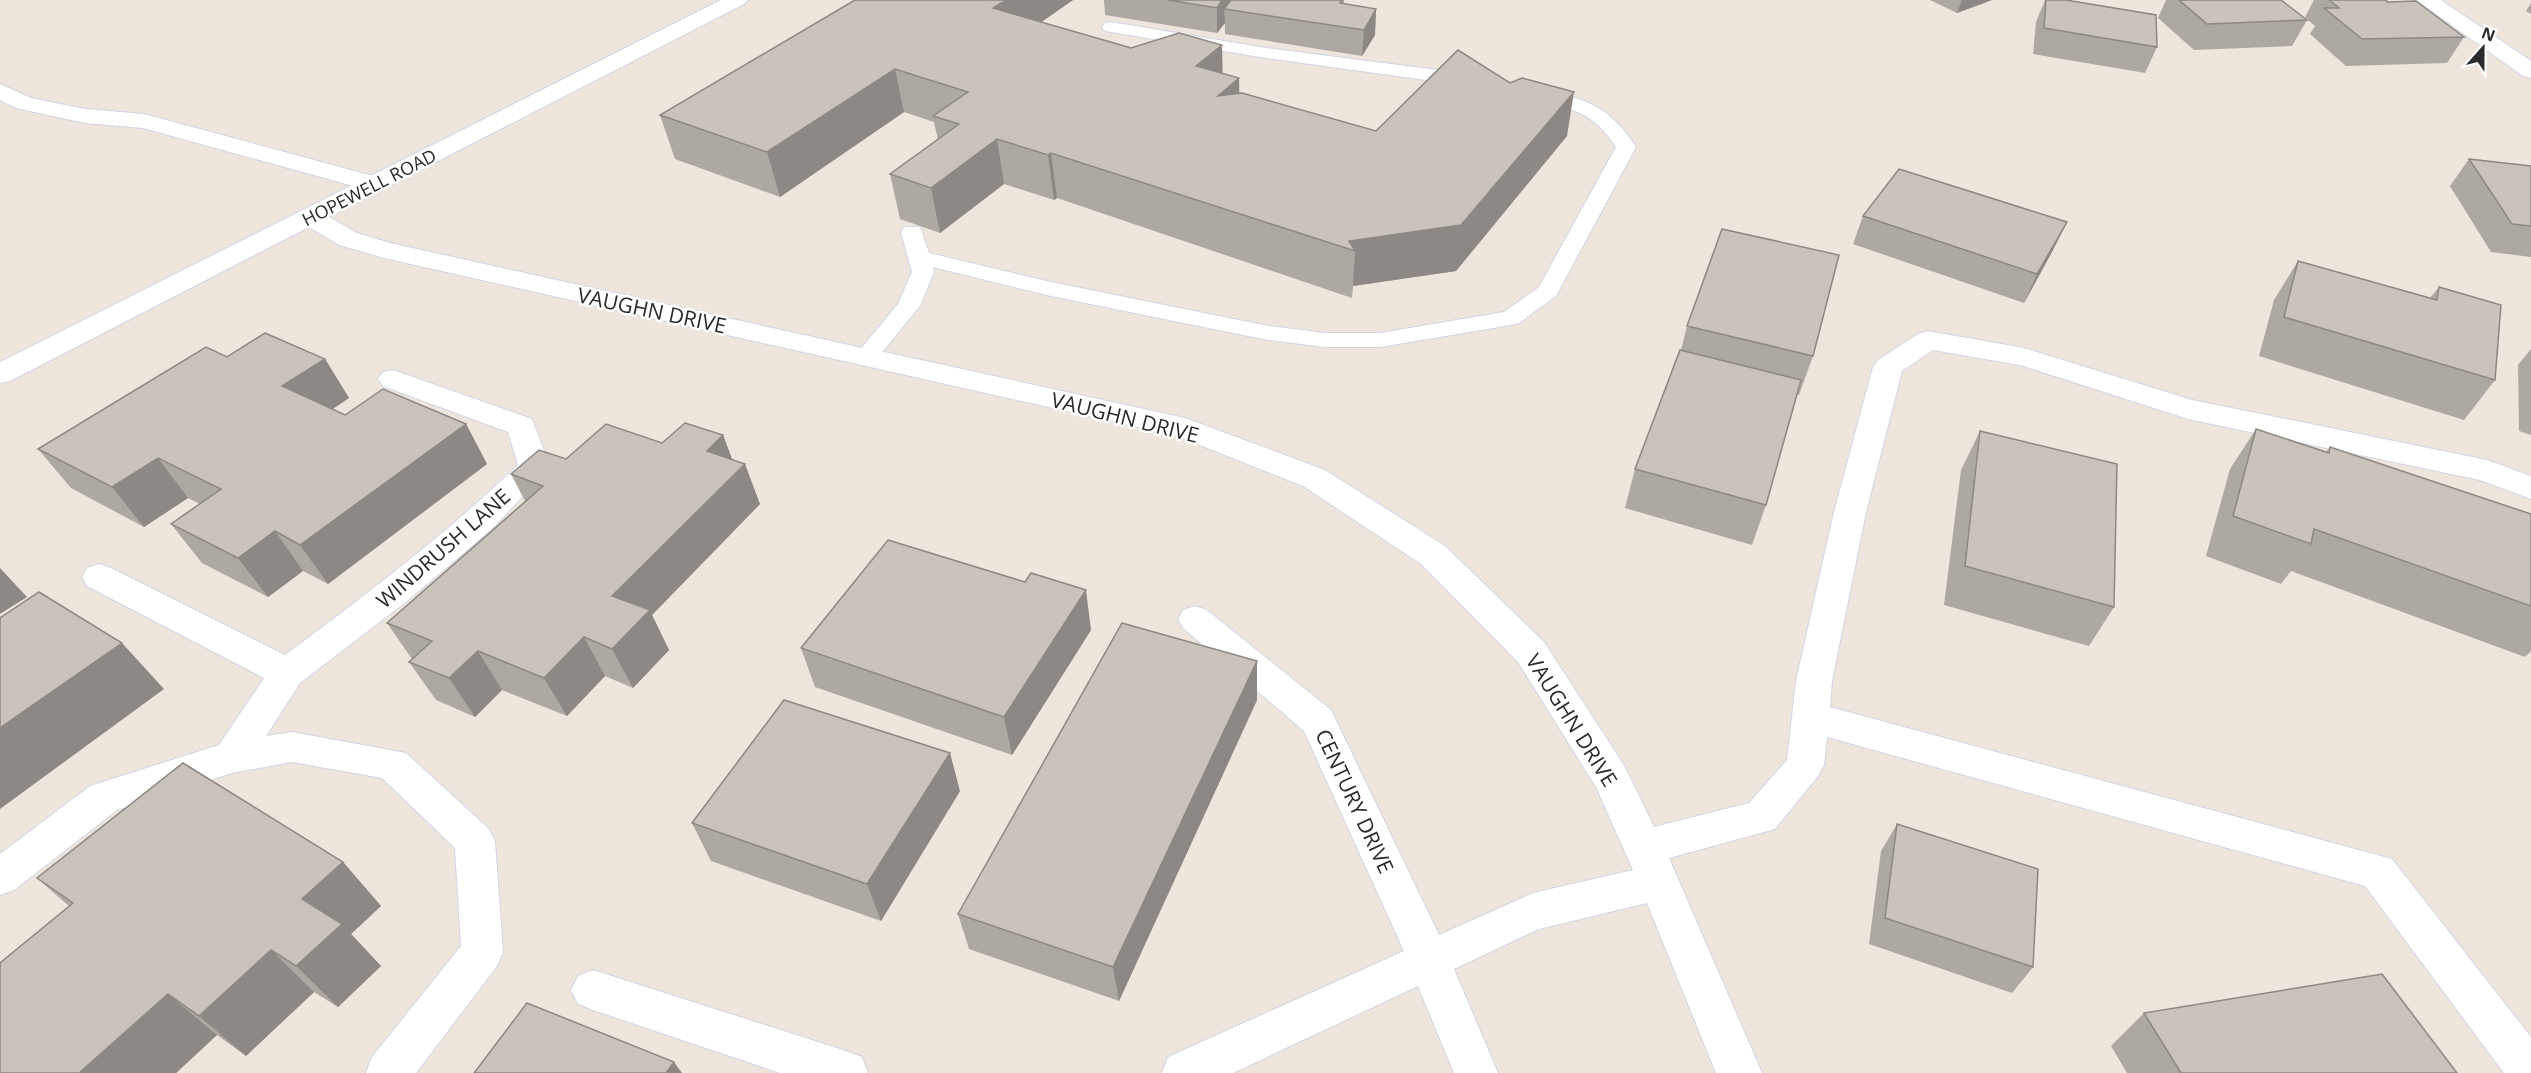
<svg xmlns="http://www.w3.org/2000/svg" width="2531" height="1073" viewBox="0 0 2531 1073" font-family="'Open Sans',sans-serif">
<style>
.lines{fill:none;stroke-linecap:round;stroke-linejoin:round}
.lane-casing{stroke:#d1d5e5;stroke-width:2}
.street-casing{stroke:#d1d5e5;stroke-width:2}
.secondary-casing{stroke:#d1d5e5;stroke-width:2}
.lane{fill:#fff;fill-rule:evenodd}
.street{fill:#fff;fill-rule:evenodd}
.secondary{fill:#fff;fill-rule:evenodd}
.wall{fill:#ada8a1}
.shaded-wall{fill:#8d8883}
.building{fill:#c9c3bb;stroke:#8d8883;stroke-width:1.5}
.labels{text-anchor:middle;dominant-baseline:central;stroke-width:5;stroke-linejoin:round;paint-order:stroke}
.far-street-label{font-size:18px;fill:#2b2b2b;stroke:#fff}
.street-label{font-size:21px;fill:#2b2b2b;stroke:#fff}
</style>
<rect width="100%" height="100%" fill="#eee6dc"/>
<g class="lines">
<g class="lane-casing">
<g id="lane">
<polygon points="1111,22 1266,48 1470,74 1479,80 1470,86 1266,58 1105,31 1102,27 1105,23"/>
<path d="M1537 88C1585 99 1608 104 1636 147L1556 296 1519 323 1511 325 1380 347H1324L1263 339 1051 296 933 267 934 272 920 306 874 362 866 364 858 362 854 357 898 304 912 272 901 232 904 227H920L929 253 1051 282 1263 325 1324 333H1380L1504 312 1539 287 1616 147C1593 111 1569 108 1530 98L1528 94 1530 90Z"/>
</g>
</g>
<g class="street-casing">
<g id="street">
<polygon points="2416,0 2441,0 2531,61 2531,78 2523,76"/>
<polygon points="0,84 31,98 85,109 144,114 384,179 388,184 384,189 375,192 143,128 85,123 16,108 0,100"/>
<polygon points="1928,331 2024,348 2192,400 2487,460 2531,476 2531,499 2480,480 2188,419 2020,365 1933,350 1902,371 1866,512 1832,681 1830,707 2392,859 2531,1037 2531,1073 2504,1073 2365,886 1827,737 1824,765 1818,776 1775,829 1669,858 1762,1073 1716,1073 1647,903 1539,929 1454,969 1498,1073 1454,1073 1418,986 1233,1073 1162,1073 1168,1057 1404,951 1304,731 1183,628 1178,619 1183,610 1195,606 1207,610 1331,710 1439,935 1533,893 1633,870 1596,787 1518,662 1421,564 1303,486 1177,436 866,366 856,363 852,357 856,351 866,348 1185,418 1325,470 1445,546 1544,642 1625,767 1654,827 1749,803 1787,760 1796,681 1834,512 1873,367 1878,360 1918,334"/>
<path d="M393 370 532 419 550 467 492 529 407 601 300 683 266 736 292 732 406 753 489 829 495 841 503 952 497 966 416 1073H366L372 1057 461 946 455 848 382 778 292 762 232 773 117 810 14 890 0 895V854L90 786 219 745 264 678 87 586 82 577 87 568 99 564 111 568 285 655C366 595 445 535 518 465L508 432 383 386 378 379 383 372Z"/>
<polygon points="593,970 846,1051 862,1057 868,1073 780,1073 593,1010 578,1004 571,990 578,976"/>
</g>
</g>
<g class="secondary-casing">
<polygon id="secondary" points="721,0 748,0 744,4 329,217 357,233 390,243 876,351 880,357 876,363 866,366 384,258 339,245 309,227 10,381 0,383 0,362"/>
</g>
<use href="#lane" class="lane"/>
<use href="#street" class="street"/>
<use href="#secondary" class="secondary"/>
</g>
<g class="wall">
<polygon points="855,0 1073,0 1041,22 1223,73 1239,93 1376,131 1567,136 1456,271 1353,286 1352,298 1057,198 1054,200 1004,184 940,233 900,219 890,174 938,140 934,122 904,112 780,197 675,159 660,115"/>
<polygon points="1104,0 1344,0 1344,4 1376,9 1375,35 1362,56 1225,34 1225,23 1217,33 1105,15"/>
<polygon points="1930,0 1992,0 1957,13"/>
<polygon points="2045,0 2066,0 2157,47 2145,73 2033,54 2036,22"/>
<polygon points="2166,0 2281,0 2307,20 2292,46 2194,50 2158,18"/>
<polygon points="2314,0 2385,0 2464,37 2447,63 2346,66 2310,34 2315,26 2305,17"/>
<polygon points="2531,3 2531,14 2526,11"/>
<polygon points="2469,159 2531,166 2531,257 2491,252 2450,186"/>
<polygon points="1863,216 2067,222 2053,250 2024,303 1853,244"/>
<polygon points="2298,261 2430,298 2439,287 2495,380 2464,420 2259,356 2274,300"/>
<polygon points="1687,326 1813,356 1799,395 1797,395 1766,505 1752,545 1625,508 1635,469 1681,350"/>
<polygon points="2531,349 2531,435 2519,431 2518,365"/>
<polygon points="227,357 325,359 349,398 333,409 345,415 466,424 487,464 328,584 303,571 268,597 202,563 171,524 200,504 188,498 144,527 71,488 38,449"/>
<polygon points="2256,429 2326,452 2330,447 2531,514 2531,651 2525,657 2291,571 2281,584 2206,556 2230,469"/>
<polygon points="1980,431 2114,607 2089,646 1944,605 1961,470"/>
<polygon points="723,435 732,460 760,504 652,615 669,650 633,688 605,676 567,716 502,690 475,717 436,700 409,662 412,659 387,623 525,501 511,474 566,459 662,443"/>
<polygon points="1091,630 1012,755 815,687 801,648"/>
<polygon points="1257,700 1119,1001 969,949 958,914"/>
<polygon points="960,791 881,921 711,861 692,823"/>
<polygon points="1897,824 2033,967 2012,993 1869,944 1881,851"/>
<polygon points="343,862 381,906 351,934 381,966 338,1007 314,992 246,1056 217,1035 176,1073 69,906 37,878"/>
<polygon points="2144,1013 2457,1073 2127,1073 2111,1046"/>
</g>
<g class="shaded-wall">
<polygon points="1006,0 1073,0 1000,51 993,8"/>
<polygon points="1222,0 1233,0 1224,9 1225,23 1217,33 1217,8"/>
<polygon points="1962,0 1992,0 1957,13"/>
<polygon points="1376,9 1375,35 1362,56 1364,30"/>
<polygon points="1222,45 1223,88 1196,66"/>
<polygon points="895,69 904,112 780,197 767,152"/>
<polygon points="1239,78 1240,122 1218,96"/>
<polygon points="1574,92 1567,136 1456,271 1353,286 1355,251 1349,241"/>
<polygon points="997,139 1004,184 940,233 931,188"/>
<polygon points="1051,153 1057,198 1054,200 1048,155"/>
<polygon points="2067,222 2053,250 2024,303 2037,274"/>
<polygon points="325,359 349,398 307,426 282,386"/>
<polygon points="466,424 487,464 328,584 300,545"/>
<polygon points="723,435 737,472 745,464 760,504 652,615 669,650 633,688 612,649 612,596 707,451"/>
<polygon points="158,458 188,498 144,527 112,487"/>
<polygon points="275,531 303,571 268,597 238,558"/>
<polygon points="0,568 27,597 0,614"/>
<polygon points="1086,590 1091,630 1012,755 1004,717"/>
<polygon points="584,637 605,676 567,716 544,678"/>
<polygon points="122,643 164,689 0,809 0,728"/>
<polygon points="478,651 502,690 475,717 449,678"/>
<polygon points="1257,661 1257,700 1119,1001 1113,967"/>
<polygon points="950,753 960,791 881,921 867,884"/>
<polygon points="343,862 381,906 351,934 381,966 338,1007 296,966 302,899"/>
<polygon points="271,950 314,992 246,1056 199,1016"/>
<polygon points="168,994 217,1035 176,1073 79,1073"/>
<polygon points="674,1062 682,1073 666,1073"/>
</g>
<g class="building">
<polygon points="855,0 1006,0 993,8 1131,48 1179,33 1222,45 1196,66 1239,78 1218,96 1242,93 1376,131 1458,50 1510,83 1522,78 1574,92 1461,225 1349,241 1355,251 1051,153 1048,155 997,139 931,188 890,174 959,124 933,116 968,92 895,69 767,152 660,115"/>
<polygon points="1168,0 1222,0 1217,8"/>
<polygon points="1231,0 1342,0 1340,3 1376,9 1364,30 1224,9"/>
<polygon points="2046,0 2066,0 2156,15 2157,47 2044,28"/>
<polygon points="2179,0 2281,0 2307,20 2207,24"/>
<polygon points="2329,0 2385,0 2388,2 2416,1 2464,37 2362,39 2324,8 2339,8"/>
<polygon points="2469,159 2531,166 2531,226 2512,224"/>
<polygon points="1899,169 2067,222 2037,274 1863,216"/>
<polygon points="1722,229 1839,255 1813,356 1687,326"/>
<polygon points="2298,261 2437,300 2439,287 2501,305 2495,380 2284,317"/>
<polygon points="265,333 325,359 282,386 345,415 383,389 466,424 300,545 275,531 238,558 171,524 221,489 158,458 112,487 38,449 206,347 227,357"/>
<polygon points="1680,350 1801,380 1766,505 1635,469"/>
<polygon points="685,423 723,435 707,451 745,464 612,596 650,610 612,649 584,637 544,678 478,651 449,678 409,662 432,641 387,623 543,486 511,474 539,450 566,459 606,424 662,443"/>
<polygon points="2256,429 2329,453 2330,447 2531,514 2531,606 2314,529 2311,544 2233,516"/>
<polygon points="1980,431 2117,464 2114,607 1965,566"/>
<polygon points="888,540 1025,582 1031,573 1086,590 1004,717 801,648"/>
<polygon points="39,592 122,643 0,728 0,618"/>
<polygon points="1122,623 1257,661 1113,967 958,914"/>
<polygon points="784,700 950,753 867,884 692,823"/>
<polygon points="183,763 343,862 302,899 342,924 296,966 271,950 199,1016 168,994 79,1073 0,1073 0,963 73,903 37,878"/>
<polygon points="1897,824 2038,869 2033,967 1885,918"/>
<polygon points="2382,974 2457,1073 2181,1073 2144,1013"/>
<polygon points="527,1003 674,1062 666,1073 474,1073"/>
</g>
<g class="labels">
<g class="far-street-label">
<text transform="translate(369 187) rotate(-27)">HOPEWELL ROAD</text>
</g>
<g class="street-label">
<text transform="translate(652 310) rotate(12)">VAUGHN DRIVE</text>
<text transform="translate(1125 417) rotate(14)">VAUGHN DRIVE</text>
<text transform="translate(443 548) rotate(-41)">WINDRUSH LANE</text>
<text transform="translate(1572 720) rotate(58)">VAUGHN DRIVE</text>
<text transform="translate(1355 801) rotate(65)">CENTURY DRIVE</text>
</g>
</g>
<g transform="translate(2483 48) rotate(21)" stroke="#ffffff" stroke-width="4.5" paint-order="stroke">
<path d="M0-4.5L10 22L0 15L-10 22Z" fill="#2b2b2b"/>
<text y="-9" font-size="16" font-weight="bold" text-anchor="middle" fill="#2b2b2b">N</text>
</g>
</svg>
